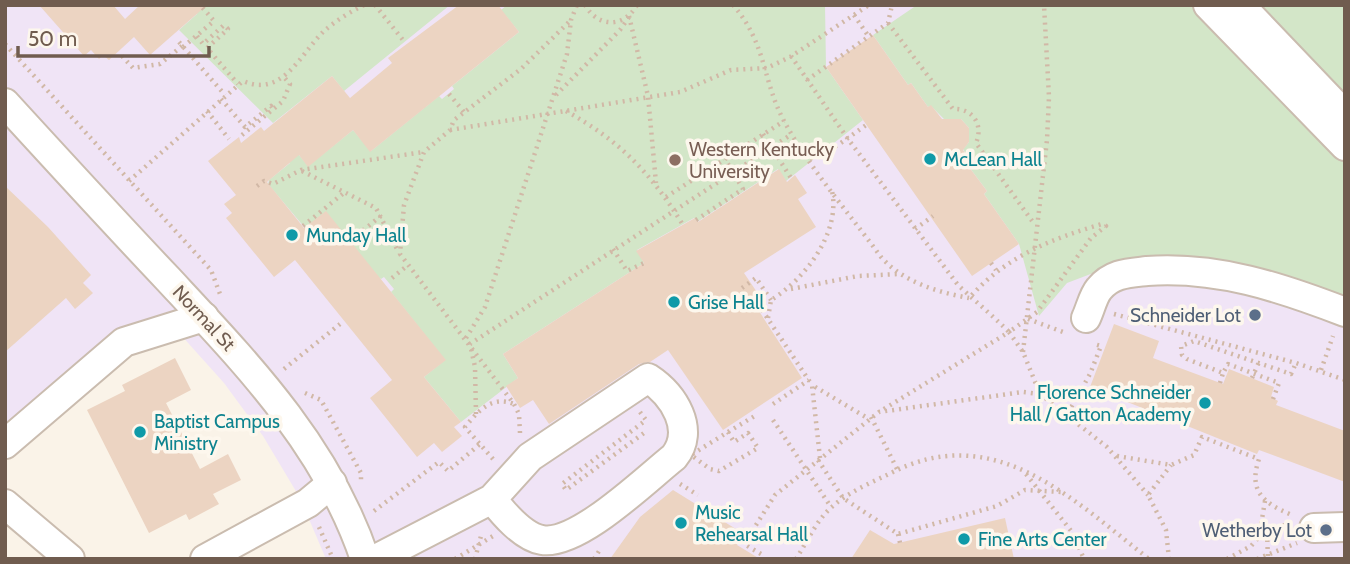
<svg xmlns="http://www.w3.org/2000/svg" width="1350" height="564" viewBox="0 0 1350 564" font-family="Cabin,sans-serif">
<style>
.education{fill:#f0e4f6}
.green{fill:#d3e6c8}
.building{fill:#ecd4c2}
.lines{fill:none;stroke-linecap:round;stroke-linejoin:round}
.minor-casing{stroke:#cabcaf;stroke-width:32}
.path{stroke:#d1b8a6;stroke-width:4.5;stroke-dasharray:2 5;stroke-linecap:butt}
.minor{stroke:#fff;stroke-width:28}
.culture-dot{fill:#0f9aa8;stroke:#fdf7ed;stroke-width:2.5}
.education-dot{fill:#8d6e63;stroke:#fdf7ed;stroke-width:2.5}
.service-dot{fill:#5c6f8a;stroke:#fdf7ed;stroke-width:2.5}
.labels{text-anchor:middle;dominant-baseline:central;stroke-width:7;stroke-linejoin:round;paint-order:stroke}
.education-label{font-size:19px;fill:#785e54;stroke:#fdf7ed;text-anchor:start}
.culture-label{font-size:19px;fill:#0d838f;stroke:#fdf7ed;text-anchor:start}
.service-label{font-size:19px;fill:#4e5e75;stroke:#fdf7ed;text-anchor:end}
.street-label{font-size:19px;fill:#705c4f;stroke:#fdf7ed}
</style>
<rect width="100%" height="100%" fill="#faf3e8"/>
<polygon class="education" points="5,5 1345,5 1345,559 326,559 300,498 263,436 224,383 163,315 5,454"/>
<g class="green">
<polygon points="199,5 450,5 344,91 332,76 273,123 179,30 197,14"/>
<polygon points="507,5 825,5 826,67 863,120 786,181 778,169 697,222 694,218 637,250 644,263 503,354 518,378 461,422 424,377 445,360 391,292 394,289 384,277 381,279 305,228 268,184 269,180 290,163 286,157 295,150 308,166 353,130 371,151 439,96 442,99 454,89 452,86 519,32 501,10"/>
<polygon points="917,5 1205,5 1345,152 1345,302 1238,293 1207,282 1117,264 1067,283 1039,316 1019,244 984,194 987,191 969,167 972,165 963,149 969,142 969,128 961,119 944,119 931,106 928,107 911,83 908,85 873,35"/>
<polygon points="1260,5 1345,5 1345,95"/>
</g>
<g class="building">
<polygon points="39,5 113,5 125,19 140,5 207,5 150,55 134,37 109,60 103,55 99,59 91,50 84,56"/>
<polygon points="459,5 498,5 519,32 370,152 353,130 308,167 299,155 267,182 304,228 326,211 446,360 424,377 461,422 454,427 462,436 442,452 434,443 417,457 370,398 392,380 295,260 274,277 226,218 232,213 224,204 236,195 208,161 239,137 241,143 261,127 264,131 332,76 350,98 392,63 388,58"/>
<polygon points="873,35 908,85 911,83 928,107 931,105 942,119 961,119 969,128 969,142 963,150 973,165 969,167 987,191 984,194 1019,244 972,276 826,67"/>
<polygon points="779,169 787,182 795,175 807,193 798,199 816,227 744,273 767,307 759,311 802,378 723,430 668,350 650,362 639,364 549,424 533,400 520,408 506,386 518,378 503,354 644,263 636,251 695,218 698,222"/>
<polygon points="5,186 48,227 91,275 83,283 93,293 75,309 66,298 5,352"/>
<polygon points="1114,324 1159,341 1153,358 1223,384 1229,369 1274,387 1271,397 1278,401 1276,405 1345,431 1345,482 1259,450 1257,454 1090,387"/>
<polygon points="175,358 191,390 166,403 200,469 228,454 241,480 213,494 219,504 189,520 186,514 149,533 87,410 125,391 122,385"/>
<polygon points="673,490 744,534 737,545 760,559 610,559 640,517"/>
<polygon points="1005,518 1014,559 851,559 870,530 894,544"/>
</g>
<g class="lines">
<g class="minor-casing">
<g id="minor">
<polyline points="1208,5 1345,146"/>
<polyline points="1240,5 1345,115"/>
<path d="M5 103C59 162 113 221 168 279 247 364 327 446 365 559"/>
<path d="M1086 318C1090 310 1093 296 1099 289 1112 273 1129 273 1147 271 1217 266 1280 287 1345 312"/>
<polyline points="5,444 124,342 204,317"/>
<polyline points="5,504 70,559"/>
<polyline points="1314,528 1345,527"/>
<polyline points="205,559 308,503 332,483"/>
<path d="M376 559 492 499 530 457 648 378C674 395 696 430 674 457 646 479 578 546 542 540 523 537 503 513 492 499"/>
</g>
</g>
<g class="path">
<polyline points="375,5 403,40"/>
<path d="M585 5C598 28 624 28 637 5"/>
<path d="M733 5C767 44 762 80 784 121 810 169 849 213 881 257 903 282 937 292 969 298"/>
<polyline points="854,15 869,37"/>
<polyline points="629,16 648,96 656,183"/>
<path d="M888 23 953 109C972 108 984 124 976 143L1035 225"/>
<polyline points="197,36 203,44 224,25 228,29 207,48 238,84"/>
<polyline points="179,42 225,95"/>
<polyline points="5,44 211,270 220,294"/>
<polyline points="183,47 214,21 202,7 204,5"/>
<polyline points="122,56 133,68 160,64 182,46"/>
<path d="M791 56 848 139 958 285C975 301 992 315 1009 332L1037 312 1091 238 1106 226 1102 224C1051 239 1007 256 971 296L969 298"/>
<polyline points="807,80 888,23 892,5"/>
<polyline points="449,94 464,112"/>
<polyline points="556,95 620,30 629,17"/>
<polyline points="221,99 245,127 271,106 274,110"/>
<polyline points="207,111 229,139"/>
<path d="M566 111C620 141 651 173 683 225"/>
<polyline points="450,130 680,92 731,70 767,68 790,57 869,5"/>
<polyline points="763,134 791,178"/>
<polyline points="242,135 283,101 290,84 283,76"/>
<polyline points="810,159 838,145 869,123"/>
<polyline points="302,171 376,208 398,251"/>
<path d="M129 181 243 81C282 98 300 55 323 32 335 21 350 12 364 5"/>
<polyline points="257,186 264,181 273,184 301,170 424,152"/>
<polyline points="666,197 784,121"/>
<polyline points="696,220 743,189 725,159"/>
<polyline points="303,226 345,192"/>
<polyline points="915,229 933,216"/>
<polyline points="352,239 381,216"/>
<polyline points="613,249 627,271 644,263"/>
<polyline points="991,263 996,270"/>
<polyline points="392,278 408,265"/>
<polyline points="742,288 756,278 771,300"/>
<polyline points="791,289 858,276 899,274"/>
<polyline points="762,310 812,385"/>
<polyline points="1114,314 1296,363 1345,380"/>
<path d="M768 318 771 300C804 280 841 233 832 191"/>
<polyline points="1028,319 1063,332"/>
<polyline points="466,338 485,307 567,54 571,20 577,5"/>
<polyline points="1023,352 1047,140 1049,97 1044,5"/>
<polyline points="284,369 340,324"/>
<polyline points="1321,370 1333,336"/>
<polyline points="1252,378 1259,362"/>
<polyline points="1220,383 1223,373"/>
<polyline points="305,393 321,400 361,473 361,483"/>
<polyline points="1040,394 1107,447 1148,495"/>
<polyline points="1273,399 1279,383 1228,364 1223,373 1187,359 1182,355 1181,346 1194,341 1291,374 1296,363"/>
<polyline points="773,404 809,380"/>
<polyline points="640,412 646,420 562,484 566,490 644,433"/>
<polyline points="1068,413 1090,374 1101,346 1094,344"/>
<polyline points="476,414 475,367 470,344 792,134"/>
<polyline points="871,417 897,469"/>
<polyline points="773,420 831,507"/>
<polygon points="728,432 734,442 748,433 758,448 719,471 710,469 691,455"/>
<polyline points="728,432 758,414"/>
<polyline points="520,433 519,414 514,404 400,254 404,205 424,152 450,130 454,120 521,69 571,20"/>
<path d="M1117 456 1171 465 1194 455 1202 437 1259 459C1248 491 1263 503 1292 515"/>
<polyline points="820,458 812,385 869,419"/>
<path d="M493 459 465 427C478 411 492 395 514 404"/>
<polyline points="818,460 843,498 898,534 997,506 1025,490 1061,492"/>
<polyline points="1026,474 1072,532 1084,559"/>
<polyline points="680,484 698,495"/>
<polyline points="1265,501 1259,537 1289,523"/>
<polyline points="374,511 439,462 448,471 480,444"/>
<polyline points="319,527 333,559"/>
<polyline points="1267,533 1268,559"/>
<polyline points="898,534 900,543"/>
<polyline points="761,554 744,544 775,495 879,412 1023,392 1040,394 1023,352 1009,332 879,412"/>
<polyline points="455,559 493,536"/>
<polyline points="475,559 482,532"/>
<polyline points="594,559 601,548"/>
<path d="M796 559C807 542 817 519 833 506 849 492 870 483 889 474 993 419 1071 498 1149 559"/>
<polyline points="1169,559 1166,530 1148,495 1171,465"/>
<polyline points="1227,559 1251,546 1259,537"/>
<polyline points="1257,559 1297,543"/>
</g>
<use href="#minor" class="minor"/>
</g>
<g class="culture-dot">
<circle cx="930" cy="159" r="7"/>
<circle cx="292" cy="235" r="7"/>
<circle cx="674" cy="302" r="7"/>
<circle cx="1205" cy="403" r="7"/>
<circle cx="140" cy="432" r="7"/>
<circle cx="681" cy="523" r="7"/>
<circle cx="964" cy="539" r="7"/>
</g>
<circle class="education-dot" cx="675" cy="160" r="7"/>
<g class="service-dot">
<circle cx="1255" cy="315" r="7"/>
<circle cx="1326" cy="530" r="7"/>
</g>
<g class="labels">
<g class="education-label">
<text x="689" y="149">Western Kentucky<tspan x="689" dy="22">University</tspan></text>
</g>
<g class="culture-label">
<text x="944" y="159">McLean Hall</text>
<text x="306" y="235">Munday Hall</text>
<text x="688" y="302">Grise Hall</text>
<text x="1191" y="392" text-anchor="end">Florence Schneider<tspan x="1191" dy="22">Hall / Gatton Academy</tspan></text>
<text x="154" y="421">Baptist Campus<tspan x="154" dy="22">Ministry</tspan></text>
<text x="695" y="512">Music<tspan x="695" dy="22">Rehearsal Hall</tspan></text>
<text x="978" y="539">Fine Arts Center</text>
</g>
<g class="service-label">
<text x="1241" y="315">Schneider Lot</text>
<text x="1312" y="530">Wetherby Lot</text>
</g>
<g class="street-label">
<text transform="translate(204 318) rotate(47)">Normal St</text>
</g>
</g>
<rect width="1350" height="564" fill="none" stroke="#705c4f" stroke-width="14"/>
<path d="M18 46v10h191v-10" fill="none" stroke="#705c4f" stroke-width="3.5"/>
<text x="28" y="46" font-size="21" fill="#705c4f" stroke="#fdf7ed" stroke-width="5" paint-order="stroke">50 m</text>
</svg>
